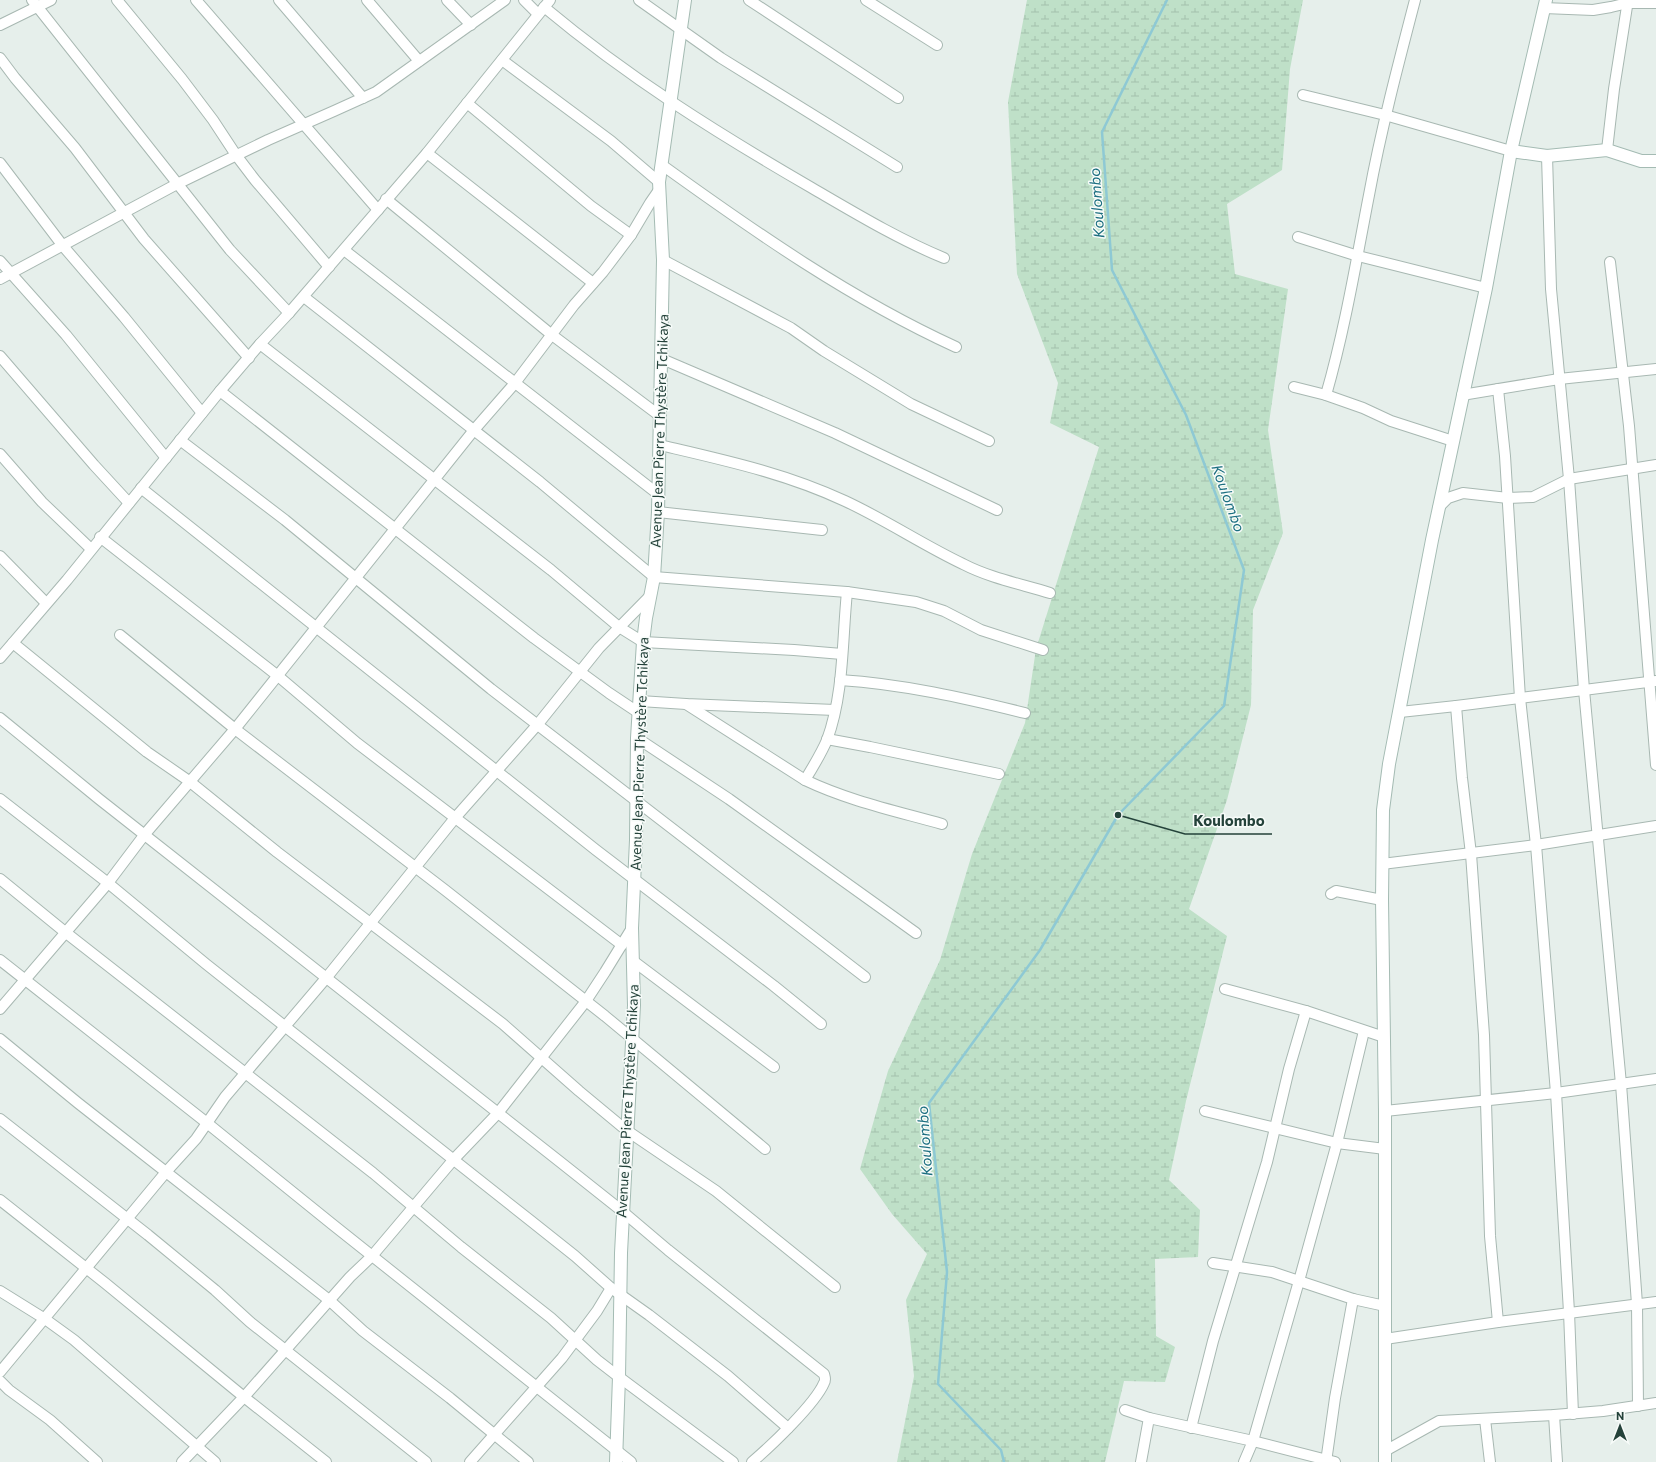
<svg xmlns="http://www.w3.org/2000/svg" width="1656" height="1462" viewBox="0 0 1656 1462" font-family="Commissioner,sans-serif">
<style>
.wetland{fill:url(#wetland-marsh)}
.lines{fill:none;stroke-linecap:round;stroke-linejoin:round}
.stream{stroke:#8ec9d4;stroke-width:2.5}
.street-casing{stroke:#a8b8b2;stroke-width:12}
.secondary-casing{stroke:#a4bbb3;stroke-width:14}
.street{stroke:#fff;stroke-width:10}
.secondary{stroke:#fff;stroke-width:12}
.labels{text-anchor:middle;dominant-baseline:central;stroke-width:3;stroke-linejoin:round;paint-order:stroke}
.street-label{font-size:14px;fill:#24423a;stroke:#f7fbf9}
.water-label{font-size:15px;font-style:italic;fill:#1c6f80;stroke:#f7fbf9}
.leader{fill:none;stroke:#24423a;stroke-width:1.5}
.callout-dot{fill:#24423a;stroke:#f7fbf9;stroke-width:1.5}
.callout-label{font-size:15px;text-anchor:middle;font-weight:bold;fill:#24423a;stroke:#f7fbf9;stroke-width:3;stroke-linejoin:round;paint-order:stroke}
</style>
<defs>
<pattern id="wetland-marsh" width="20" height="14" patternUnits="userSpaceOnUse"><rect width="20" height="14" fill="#bfe0c8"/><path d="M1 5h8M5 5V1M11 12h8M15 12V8" fill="none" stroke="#a4c1ad"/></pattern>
</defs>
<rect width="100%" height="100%" fill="#e6efeb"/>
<polygon class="wetland" points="1027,0 1303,0 1290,69 1282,170 1227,204 1235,274 1288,289 1268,430 1283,533 1253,610 1251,705 1227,800 1189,909 1227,936 1186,1101 1169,1180 1200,1210 1198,1257 1155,1259 1156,1336 1175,1347 1165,1382 1124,1381 1105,1462 897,1462 914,1376 906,1300 927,1254 892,1214 860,1169 888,1071 940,960 972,854 1025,723 1036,649 1099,447 1050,423 1058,383 1017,274 1008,102"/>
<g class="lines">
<polyline class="stream" points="1004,1462 1001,1450 938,1384 947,1272 929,1103 1040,950 1118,815 1224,706 1244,570 1186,415 1112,270 1102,132 1167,0"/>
<g class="street-casing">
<g id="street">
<polyline points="32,0 230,250 289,313"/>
<polyline points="117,0 182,79 213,120 236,155 255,180 329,267"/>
<polyline points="196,0 378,210"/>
<polyline points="279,0 363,98"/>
<polyline points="367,0 419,61"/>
<polyline points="447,0 471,25"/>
<polyline points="524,0 538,14"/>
<polyline points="639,0 721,58 897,167"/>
<polyline points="749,0 898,98"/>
<polyline points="866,0 937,45"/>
<path d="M544 7C629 78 717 133 812 188 855 213 898 239 944 258"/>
<polyline points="1544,8 1593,10 1611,7 1628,3 1656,3"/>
<polyline points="0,25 51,0"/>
<polyline points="0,58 15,78 75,148 144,239 249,358"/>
<polyline points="502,60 611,141 659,182"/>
<polyline points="1303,95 1385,115 1511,151"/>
<polyline points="467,103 591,206 631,235"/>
<polyline points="1607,150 1614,89 1628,0"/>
<polyline points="427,153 593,283"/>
<polyline points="1547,156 1551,289 1569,479 1584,690 1621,1084 1637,1304 1638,1406"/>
<polyline points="0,163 63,246 124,317 202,413"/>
<path d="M662 165C755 232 851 299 956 347"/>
<polyline points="386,199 552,335 660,416"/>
<polyline points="1298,237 1358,256 1486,288"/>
<polyline points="344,250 658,494"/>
<polyline points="663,260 791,328 824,351 911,404 989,441"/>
<polyline points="0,261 66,335 166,458"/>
<polyline points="1610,262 1629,426 1656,765"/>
<polyline points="0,279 177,184 268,140 334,111 376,92 505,0"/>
<polyline points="304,297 540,482 654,577 847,592 916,602 944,611 981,630 1043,650"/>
<polyline points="260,344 551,570 619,627 643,642 794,650 842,654"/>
<polyline points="0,356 94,465 129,503"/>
<polyline points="662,359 835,433 997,510"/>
<polyline points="1294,387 1326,395 1363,408 1391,421 1453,441"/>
<polyline points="1498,389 1505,456 1520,698 1536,845 1556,1093 1569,1312 1573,1414"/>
<polyline points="220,391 534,638 609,693 639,713"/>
<path d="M1326 395C1345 329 1356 262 1369 195 1381 130 1398 65 1415 0"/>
<polyline points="1462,395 1559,379 1656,369"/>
<polyline points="180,440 285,520 491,689 865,977"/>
<path d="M660 445C724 460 785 473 845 501 886 520 923 545 963 564 990 578 1021 584 1050 593"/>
<polyline points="0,454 42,502 91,549"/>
<polyline points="141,488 596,850 774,986 821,1024"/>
<polyline points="1438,508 1448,498 1463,493 1508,498 1533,497 1569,479 1656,465"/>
<polyline points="658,512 822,530"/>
<polyline points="100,537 278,676 357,743 622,945"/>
<polyline points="0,556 46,603"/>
<polyline points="120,635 235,729 445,890 605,1016 765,1149"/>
<polyline points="13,643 147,752 189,781 277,852 503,1024 579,1091 626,1130 716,1191 835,1287"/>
<polyline points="0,658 67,580 220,391 260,344 289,313 427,153 550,0"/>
<path d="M840 680C903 684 964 698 1025 713"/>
<polyline points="640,701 686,704 835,710"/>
<path d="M686 704 805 780C849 801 896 811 942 824"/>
<polyline points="1456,706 1462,778 1471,854 1484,1035 1490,1236 1498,1322"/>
<polyline points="1400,712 1456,706 1656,681"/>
<path d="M0 718 99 799 559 1161 622 1211 668 1250 824 1374C825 1378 826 1380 824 1383 815 1404 771 1446 752 1462"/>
<polyline points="637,738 729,799 916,933"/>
<polyline points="827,739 870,747 999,774"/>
<path d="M805 780C813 767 821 754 827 740 844 694 842 641 847 592"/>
<polyline points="0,799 108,883 206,964 531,1221 575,1256 611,1288 649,1315 728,1376 788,1428"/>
<polyline points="1382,864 1536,845 1656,826"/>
<polyline points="0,879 65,932 373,1173 461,1247 551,1318 597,1360 619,1377 733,1462"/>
<polyline points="1331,894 1336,891 1382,900"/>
<polyline points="0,960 207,1123 332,1224 631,1462"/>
<polyline points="632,960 774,1067"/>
<polyline points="1225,989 1306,1011 1384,1037"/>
<polyline points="0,1009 108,883 145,834 235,729 474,430 515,383 574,305 603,272 631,235 650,203 659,190"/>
<polyline points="0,1039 78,1103 329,1300 363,1331 450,1398 528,1462"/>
<polyline points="1205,1111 1337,1143 1385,1149"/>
<polyline points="1385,1111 1556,1093 1656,1079"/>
<polyline points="0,1119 148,1235 215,1290 250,1322 426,1462"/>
<polyline points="0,1200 105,1283 244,1397 326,1462"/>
<polyline points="1213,1263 1272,1272 1353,1299 1385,1306"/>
<polyline points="0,1291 45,1319 74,1340 215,1462"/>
<polyline points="1385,1339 1498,1322 1656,1302"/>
<polyline points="0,1372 166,1172 196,1139 225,1097 327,977 455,818 538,724 599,648 651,595"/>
<polyline points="0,1381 9,1390 50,1420 97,1462"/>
<polyline points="1125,1410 1149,1418 1253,1441 1335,1462"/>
<polyline points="1554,1415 1557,1462"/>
<polyline points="1485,1419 1490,1462"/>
<polyline points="1191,1428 1213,1341 1267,1162 1289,1069 1306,1011"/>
<polyline points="1385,1451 1439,1421 1554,1415 1603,1411 1656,1403"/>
<polyline points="182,1462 244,1397 350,1277 372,1256 454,1159 498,1113 586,1001 605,972 632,928"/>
<polyline points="470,1462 562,1358 597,1311 611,1288"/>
<polyline points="1141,1462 1149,1418"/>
<polyline points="1244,1462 1253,1441 1299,1281 1337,1143 1364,1031"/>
<polyline points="1326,1462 1335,1398 1353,1299"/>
</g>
</g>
<g class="secondary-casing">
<g id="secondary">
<polyline points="1511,151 1547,156 1607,150 1641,161 1656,161"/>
<polyline points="616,1462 619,1377 621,1253 634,1005 632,928 636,840 637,738 643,642 646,618 654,577 658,512 663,260 659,182 685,0"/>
<polyline points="1385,1462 1385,1111 1382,900 1383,810 1389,764 1432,540 1486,288 1511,151 1546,0"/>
</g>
</g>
<use href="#street" class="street"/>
<use href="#secondary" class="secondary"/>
</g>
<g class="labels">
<g class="street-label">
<text transform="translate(659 431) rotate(-88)">Avenue Jean Pierre Thystère Tchikaya</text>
<text transform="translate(639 754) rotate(-88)">Avenue Jean Pierre Thystère Tchikaya</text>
<text transform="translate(627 1101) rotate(-87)">Avenue Jean Pierre Thystère Tchikaya</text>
</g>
<g class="water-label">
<text transform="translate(1096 203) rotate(-94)">Koulombo</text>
<text transform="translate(1229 498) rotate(70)">Koulombo</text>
<text transform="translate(924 1141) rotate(-94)">Koulombo</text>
</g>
</g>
<path class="leader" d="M1118 815L1185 834H1272"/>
<circle class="callout-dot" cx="1118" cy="815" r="4"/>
<g class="callout-label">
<text x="1229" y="826">Koulombo</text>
</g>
<g transform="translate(1620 1426)" stroke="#f7fbf9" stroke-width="3" paint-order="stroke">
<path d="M0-3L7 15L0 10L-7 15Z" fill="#24423a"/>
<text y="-6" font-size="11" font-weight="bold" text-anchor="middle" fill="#24423a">N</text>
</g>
</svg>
